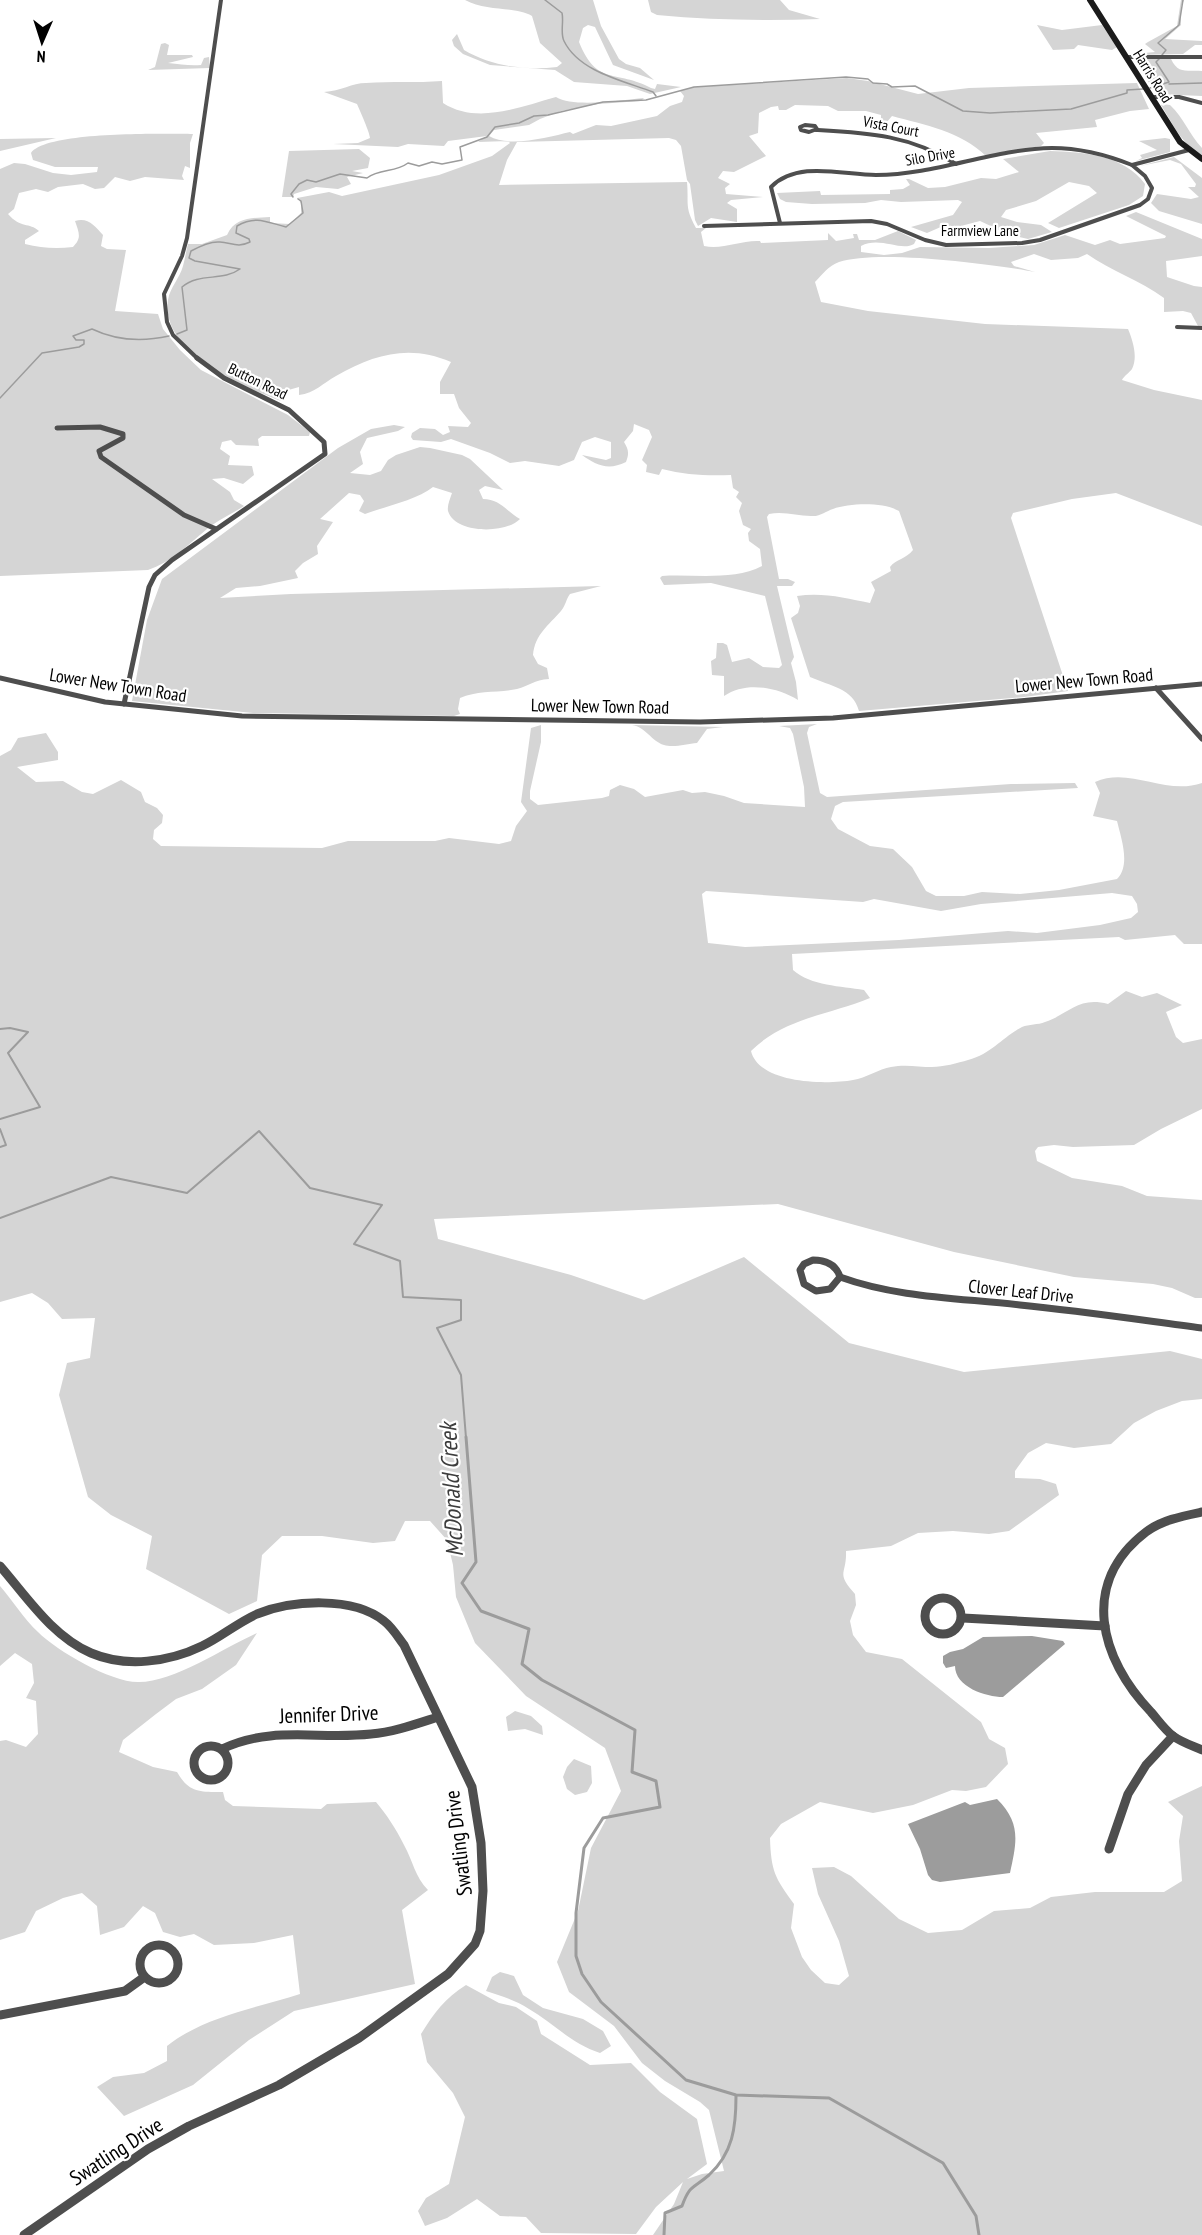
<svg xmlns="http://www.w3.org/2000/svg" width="1202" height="2235" viewBox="0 0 1202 2235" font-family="'PT Sans Narrow',sans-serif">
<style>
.green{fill:#d5d5d5;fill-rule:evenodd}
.water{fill:#9c9c9c}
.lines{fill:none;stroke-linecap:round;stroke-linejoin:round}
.stream-far2{stroke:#9c9c9c;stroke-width:1.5}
.stream-far1{stroke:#9c9c9c;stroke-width:2}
.stream{stroke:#9c9c9c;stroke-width:3}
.street-far3{stroke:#4e4e4e;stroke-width:4}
.street-far2{stroke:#4e4e4e;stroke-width:5}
.street-far1{stroke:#4e4e4e;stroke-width:7}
.street{stroke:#4e4e4e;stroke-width:9}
.secondary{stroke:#1b1b1b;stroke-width:6}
.labels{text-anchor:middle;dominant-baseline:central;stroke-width:4.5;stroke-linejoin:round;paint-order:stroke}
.far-street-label{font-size:15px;fill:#000;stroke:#fff}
.street-label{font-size:18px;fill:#000;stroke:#fff}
.near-street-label{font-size:21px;fill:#000;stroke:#fff}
.near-water-label{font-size:24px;font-style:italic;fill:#3d3d3d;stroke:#fff}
</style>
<rect width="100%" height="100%" fill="#fff"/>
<g class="green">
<path d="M465 0H593L601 26 619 59 626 64 640 68 654 80 613 65 595 27 588 25 583 28 579 42C597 87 616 69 651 88L655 89 657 84 681 87 650 94 627 86 574 82 555 70 490 65 463 54 454 46 452 40 457 34 464 50C491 66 526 71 557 67L562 63 540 43 532 16C515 6 487 12 465 0Z"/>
<path d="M648 0H780L789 10 820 19C765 21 711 20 657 15L651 12Z"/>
<polygon points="1181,0 1184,0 1181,7 1181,25 1165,39 1202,41 1202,45 1195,45 1183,54 1134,55 1134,54 1155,52 1145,44 1148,42 1177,26"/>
<polygon points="1037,25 1062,30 1102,25 1117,47 1112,50 1078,45 1074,49 1053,50"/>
<path d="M165 43 169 45 167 55H192L193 57 168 63C180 64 189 66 201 65L204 58 209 57 210 68 148 70 155 67 161 44Z"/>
<path d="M1139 59H1171C1178 74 1186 70 1202 71V96L1156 94 1136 62Z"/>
<path d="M847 78 868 81 918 94 969 88 1137 83 1149 109 1130 111 1095 120 1097 127 1036 133 1044 143 1041 146 986 156C960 131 925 125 892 116L881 129V115L866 111H838L828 106 795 105 786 110H779L778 106 771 107 759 113 758 133 749 136 766 156 734 172 723 171 718 178 730 184 725 188 726 194 763 197 731 200 727 203 737 209V222L711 218 698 226 695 220 690 184 687 180 681 146 676 140 669 138 517 142 507 160 499 185 687 182C689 205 684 206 696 228H706L701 232 704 246C723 250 740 240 760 241L761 243 828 240V233L836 241 854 238 853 234H857L859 240H875L898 231 916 240 914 244C901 252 880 236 861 246V252L884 255 902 253 920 247 989 248 1034 245 1065 235 1095 245 1110 240 1120 244 1165 238 1166 236 1126 216 1136 212 1202 239V256L1166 261 1167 277 1194 286 1202 287V326H1198L1191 313 1183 311 1164 312V298C1140 280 1111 271 1087 254L1078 258 1051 260 1034 254 1011 262 1014 266 1035 272C993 264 877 249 839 262 828 266 823 274 815 282L821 302 868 311 985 324 1128 329C1133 341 1138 357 1132 369 1129 373 1124 376 1122 380L1154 390 1202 400V526L1116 493 1072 499 1013 513 1011 518 1068 691 1024 697 859 711C853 688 830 686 810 677L791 618 798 613 800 606 797 596C822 592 846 598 870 603L875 590 871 582 891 571 890 567C896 559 906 559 913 550L899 511C883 502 850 503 833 509 826 511 820 517 811 516 797 516 784 511 769 514L767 517 779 579H788L795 582 792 586H777L794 657 791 663 796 682 798 700C776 687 746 681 724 696V676L712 675 711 661 716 658 717 643H723L727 645 732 662 749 658 763 667 779 668 782 665 765 596 711 583 664 585 660 578 662 576C694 574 733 581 762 566L760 549 749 541 748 533 751 529 743 525 739 511 742 503 736 497 739 492 733 488 731 475C708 476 685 475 662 469L659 475 646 472 647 465 642 460 652 437 649 430 634 424 633 431 624 442C629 450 629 454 626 462 608 471 596 465 582 455L606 460 611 458V442L595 437 582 442 574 460 559 466 525 461 510 463 490 453 451 439 441 442 413 440 411 437 412 433 420 428 435 429 443 435 450 432 448 426 468 427 471 423 459 408 454 394H440V382L451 362C410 344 374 354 336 376 323 383 315 393 299 395V387L285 391 273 386 267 388 279 396 281 401C242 386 160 352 168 300 170 287 180 278 183 266 185 259 186 251 188 244H202L227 235C235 217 252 218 270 217V223L290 224 301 213V203L297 198 329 192 342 196 439 175 492 156 510 143 508 141 478 142 487 136 448 141 444 146 408 144 398 147 333 144 358 143 370 138C370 133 360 111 357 104L324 92C341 91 352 83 366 83 391 81 417 83 442 81L443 103C477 125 520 107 556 97 574 108 622 100 644 98L641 101 598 104 561 111 540 119 529 125 494 130 489 136C509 148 549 137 570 132L573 134 596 125 611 126 657 116 670 106 682 102 684 96 680 91 694 87Z"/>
<path d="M1163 104 1170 105C1184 118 1189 134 1202 148V155C1181 144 1173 124 1161 105Z"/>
<path d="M193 134 190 143V168L185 166 182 176 184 180 145 177 130 181 115 177 104 188 95 189 83 184 58 187 48 192 36 189 19 193 14 209 8 214C21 229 29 222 39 231L25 240V244C41 248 56 249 73 247 82 238 79 233 75 221 88 217 95 226 103 235L101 246 107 249 126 250 115 311 158 314 163 329 180 350 201 370 288 415 310 432 309 436H262L258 439 259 446 236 445 231 440 222 442 220 449 230 456 228 465 252 466 254 475 243 484 224 478 212 479 230 492 234 500 244 506C232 514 218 520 207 529 189 544 170 563 148 570L0 576V169L14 163 25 164 53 173 71 175 97 172 98 167H55L33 160 31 153C47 131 164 134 193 134Z"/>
<polygon points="56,138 0,151 0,139"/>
<polygon points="1165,138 1170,139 1170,152 1136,161 1142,158 1140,155 1157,150 1139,141"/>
<polygon points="359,149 370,158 368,168 352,171 363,173 347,177 351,184 338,189 316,187 294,194 293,197 282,197 289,151"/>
<path d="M1050 151C1084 152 1124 155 1145 184L1143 196 1129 205 1059 228 1048 223 1097 193 1089 186 1069 182 1036 201 1006 210 1001 217 1017 222 1041 225 1052 232 1028 239 1010 235 980 221 957 227 943 226 927 233 911 227 953 215 962 202 958 200 901 202 881 200 865 203 812 204 786 202 780 199 777 193 820 191 821 195 890 194V190L903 189 910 185 906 179H909L928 188 945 187 981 178 996 179 1019 172 1003 159Z"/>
<polygon points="1174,157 1202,178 1202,224 1159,211 1151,203 1157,194 1191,199 1199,197 1188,187 1195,187 1196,184 1181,164 1170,160 1140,166"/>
<path d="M394 425 405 427 398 431 367 438 360 452 363 464 350 473 370 475 381 471 388 460 396 455 420 447 430 448 462 455 470 459 503 490 485 486 479 490 483 499C500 499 506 511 520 519 506 534 455 534 448 511 447 506 450 499 452 493L433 487C417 500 386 506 365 514L359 511 364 501 360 495 349 493 320 519 333 522 317 546 318 554 303 563 295 571 298 578 260 586 236 588 220 598 291 594 601 586 570 594C566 599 566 605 561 611 549 625 535 634 533 655L538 664 547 668 549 679C534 680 529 686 517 689 498 693 478 690 460 698L458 709 460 714 454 716 253 713 132 701 147 620 162 579 338 448 371 429Z"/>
<path d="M817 724 809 727 807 733 820 793 827 797 1011 784 1075 783 1078 788 843 802 835 806 831 819 838 829 870 846 893 849 912 867 926 891 936 896H964L982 892 1020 894 1059 890 1117 879C1131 865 1121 838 1117 821L1093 816 1100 793 1095 782C1130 766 1165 796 1202 783V944H1184L1175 935 1125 940 1119 937 792 954 793 970C811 986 841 986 864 990L870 998C829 1015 784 1018 751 1051 759 1084 826 1085 853 1080 866 1078 879 1069 891 1067 905 1064 919 1067 932 1067 943 1067 958 1063 968 1060 993 1053 1002 1037 1022 1027 1029 1024 1038 1025 1045 1022 1069 1014 1078 996 1108 1004L1126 991 1142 997 1157 993 1182 1005 1166 1012 1176 1037 1183 1043 1202 1039V1109L1161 1129 1134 1145 1073 1147 1054 1145 1038 1147 1035 1151 1037 1161 1072 1178 1122 1186 1147 1196 1202 1200V1298H1195L1172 1288 1153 1284 1074 1277 954 1252 778 1204 434 1219 438 1239 571 1275 644 1300 744 1257 849 1343 964 1372 1170 1351 1202 1359V1399L1182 1401 1156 1411 1134 1423 1111 1444 1074 1448 1046 1443 1028 1453 1015 1471V1478L1040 1479 1056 1484 1059 1495 1009 1531 989 1534 953 1531 918 1533 891 1546 846 1551C847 1575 835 1572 855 1594L856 1605 850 1621 853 1635 866 1652 902 1659 981 1722 989 1739 1005 1748 1008 1764 986 1787 966 1791 952 1790 913 1805 873 1813 820 1802 781 1824 770 1838C771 1871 775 1878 794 1904L791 1928 802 1957 811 1970 825 1983 839 1985 849 1976 839 1941 818 1894 812 1868 834 1867 851 1876 899 1919 928 1933 962 1930 994 1911 1030 1908 1051 1897 1095 1892H1164L1182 1881 1179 1841 1183 1816 1168 1802 1202 1786V2235H653L674 2204 683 2182 656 2207 636 2234 541 2233 526 2217 500 2216 477 2199 447 2218 425 2226 418 2211 426 2198 449 2184 465 2117 453 2093 427 2062 421 2034C434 2013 445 1998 466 1985L499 2003 516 2007 537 2021 541 2034 590 2065 631 2063 660 2092 697 2119 707 2164 687 2179 702 2174 724 2171 709 2110 700 2102 665 2081 642 2063 614 2026 569 1992 557 1962 578 1911 591 1848 621 1791 605 1748 526 1696 475 1643 456 1597 453 1565 447 1540 430 1521H405L395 1541 373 1543 322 1536H282L262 1555 257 1601 229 1614 146 1569 152 1536 111 1515 88 1497 59 1395 67 1363 90 1358 95 1318 62 1319 48 1303 32 1293 0 1302V756L11 750 18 738 46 733 58 752V760L17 767 36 782 63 781 82 792 93 794 121 780 141 792 145 802 157 808 163 815 162 823 154 830 153 839 161 846 322 848 348 841H435L449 838 499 844 511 841 516 826 527 811 521 802 531 728 541 725V742L530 791V799L538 805 602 798 609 796 610 790 620 785 634 789 645 797 683 790 692 793 705 792 724 796 744 803 805 807 804 787 793 734 790 728 779 726ZM706 891 863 902 874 899 941 911 981 904 1112 893 1132 896 1137 904 1138 912 1131 918 1100 925 1037 933 1008 931 899 940 745 947 708 943 702 894Z"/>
<path d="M632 725 723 727 707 729 697 743C687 744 673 748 664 745 651 741 646 727 632 725Z"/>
<path d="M0 1586C13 1601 24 1619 38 1632 57 1651 112 1683 139 1682 174 1682 225 1647 257 1633L236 1665 202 1689 176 1699 156 1714 123 1740 119 1752 153 1767 177 1772C189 1793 200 1792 223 1792L225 1800 233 1806 321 1809 327 1804 376 1802C387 1815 396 1829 404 1845 413 1861 415 1877 428 1890L402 1910 415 1984 294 2011 249 2040 193 2085 124 2116 97 2087 113 2077 144 2073 167 2061V2046C203 2017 256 2008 300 1994L293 1935 254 1943 214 1945 194 1934 180 1937 163 1932 155 1913 143 1906 124 1927 100 1935 97 1906 82 1893 63 1898 36 1911 25 1932 0 1940V1741L6 1740 26 1747 38 1734 36 1701 26 1698 34 1683 32 1664 15 1653 0 1666Z"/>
<polygon points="515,1711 531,1716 542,1726 543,1735 525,1729 508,1731 506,1717"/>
<polygon points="574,1759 591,1766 592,1783 587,1792 575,1795 567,1789 563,1777 567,1767"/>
<path d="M500 1972 514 1976 523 1995 543 2008 583 2019 603 2031 611 2046 600 2053C572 2044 553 2023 529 2009 515 2000 501 1996 486 1991L492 1977Z"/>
</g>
<g class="water">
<path d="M1032 1636 1063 1641 1065 1644 1003 1697C986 1697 955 1687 955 1666L946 1668 943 1663V1656L950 1652 963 1649 983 1637Z"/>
<path d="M997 1799C1021 1823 1017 1841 1010 1873L940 1882 932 1880 928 1875 920 1849 908 1824 965 1802 970 1805Z"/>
</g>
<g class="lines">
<g class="stream-far2">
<path d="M545 0 562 13C564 22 560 33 564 41 579 72 624 81 653 92L656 96"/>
<polyline points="1162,55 1166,50 1158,43 1179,25 1183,0"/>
<polyline points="1169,84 1202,83"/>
<polyline points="1150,88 1169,82 1156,62 1160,58"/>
<path d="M293 197 291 194 299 184 307 180 316 182 340 174 367 178C380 168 395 173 408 163L419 166 432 162 442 164 462 160 460 147 487 137 495 127 519 123 534 116 548 115 603 102 646 100 694 87 846 77 868 79 873 83 887 84 892 87 915 86 963 111 990 113 1071 109 1127 93V90L1143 89"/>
<path d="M177 334 187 330 182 287C200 272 222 282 240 269L195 261 189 258 191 251C200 246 210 241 220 242 232 243 238 248 250 242L249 239 236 233 237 226C255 215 267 222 286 227L303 213 301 201 298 199"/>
<path d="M0 398 42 353 79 347 84 344V340H76L73 336 92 329C117 341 142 342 169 336"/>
</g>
<g class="stream-far1">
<polyline points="0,1029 10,1028 28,1032 8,1053 40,1107 0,1119"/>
<polyline points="0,1129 6,1145 0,1147"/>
<polyline points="0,1218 111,1177 187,1193 259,1131 310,1188 382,1205 354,1244 400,1261 403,1297 461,1300 461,1320 437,1328 461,1375 466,1438"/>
</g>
<g class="stream">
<polyline points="466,1437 476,1562 462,1583 481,1611 529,1629 522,1664 542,1680 635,1730 632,1772 656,1781 660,1807 603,1818 584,1848 576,1913 576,1956 582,1974 601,2002 686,2080 736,2095 829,2098 943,2163 976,2216 979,2235"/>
<path d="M664 2235 665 2213 682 2206C690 2184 693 2189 709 2175 733 2153 736 2127 736 2096"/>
</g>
<g class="street-far3">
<polyline points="1127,57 1202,57"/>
<polyline points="1151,97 1179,97 1202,103"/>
<polygon points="805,125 815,126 817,129 809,132 801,130 800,127"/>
<path d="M816 130C869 133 910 135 956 164"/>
<path d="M780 223 771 187C798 160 843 175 876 175 936 175 992 149 1052 148 1080 148 1107 155 1132 165"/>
<polyline points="704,226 871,221 887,224 925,240 946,245 1022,243 1040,240 1140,205 1148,199 1152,188 1145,176 1132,165 1189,150"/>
<polyline points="1177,327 1202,328"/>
<polyline points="198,359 173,335 167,322 164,294 182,256 187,238 221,0"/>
</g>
<g class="street-far2">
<polyline points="57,428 100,427 123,434 123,438 99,451 101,457 184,515 216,529"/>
<polyline points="0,678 105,702 242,716 700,722 833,718 1202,684"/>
<polyline points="1156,688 1202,739"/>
<polyline points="124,704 149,587 155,575 172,560 325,454 324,442 289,410 224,378 197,358"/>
</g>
<g class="street-far1">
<path d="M813 1260C826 1260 836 1264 840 1277L830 1289 816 1291 804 1284 800 1270 804 1264Z"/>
<path d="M840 1277C898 1298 960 1298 1020 1305 1081 1311 1141 1320 1202 1328"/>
</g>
<g class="street">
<path d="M1202 1512C1183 1516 1162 1520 1146 1532 1079 1583 1100 1659 1151 1712 1158 1720 1165 1730 1173 1736 1181 1742 1193 1746 1202 1750"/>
<path d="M0 1566C27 1597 52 1636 91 1653 126 1668 169 1662 202 1646 221 1637 237 1623 257 1614 292 1600 353 1596 384 1621 392 1627 398 1637 404 1645L472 1787 481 1843 483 1891 480 1931 475 1944 448 1974 359 2038 279 2085 189 2126 148 2149 24 2235"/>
<circle cx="943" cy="1616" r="18"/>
<polyline points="963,1618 1105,1626"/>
<circle cx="211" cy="1763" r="17"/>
<path d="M222 1749C273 1725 318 1740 371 1734 394 1732 416 1724 438 1717"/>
<polyline points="1109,1849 1128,1794 1146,1765 1173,1736"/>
<circle cx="159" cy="1964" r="19"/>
<polyline points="0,2015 125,1991 143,1978"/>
</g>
<polyline class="secondary" points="1090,0 1180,142 1202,159"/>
</g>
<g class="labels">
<g class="far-street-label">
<text transform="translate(1153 76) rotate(58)">Harris Road</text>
<text transform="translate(891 126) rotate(11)">Vista Court</text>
<text transform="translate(930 156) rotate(-10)">Silo Drive</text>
<text x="980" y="230">Farmview Lane</text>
<text transform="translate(258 381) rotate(26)">Button Road</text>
</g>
<g class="street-label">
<text transform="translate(1084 680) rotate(-5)">Lower New Town Road</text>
<text transform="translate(118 685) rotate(9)">Lower New Town Road</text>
<text transform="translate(600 706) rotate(1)">Lower New Town Road</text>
<text transform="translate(1021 1291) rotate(6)">Clover Leaf Drive</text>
</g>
<g class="near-street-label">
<text transform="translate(329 1714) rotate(-2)">Jennifer Drive</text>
<text transform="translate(458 1843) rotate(-97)">Swatling Drive</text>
<text transform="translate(116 2151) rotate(-33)">Swatling Drive</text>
</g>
<g class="near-water-label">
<text transform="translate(451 1490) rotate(-93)">McDonald Creek</text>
</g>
</g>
<g transform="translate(42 42) rotate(183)" stroke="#ffffff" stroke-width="4.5" paint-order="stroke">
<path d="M0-4.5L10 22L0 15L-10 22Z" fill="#000000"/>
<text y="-9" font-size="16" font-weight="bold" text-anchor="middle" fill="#000000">N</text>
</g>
</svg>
